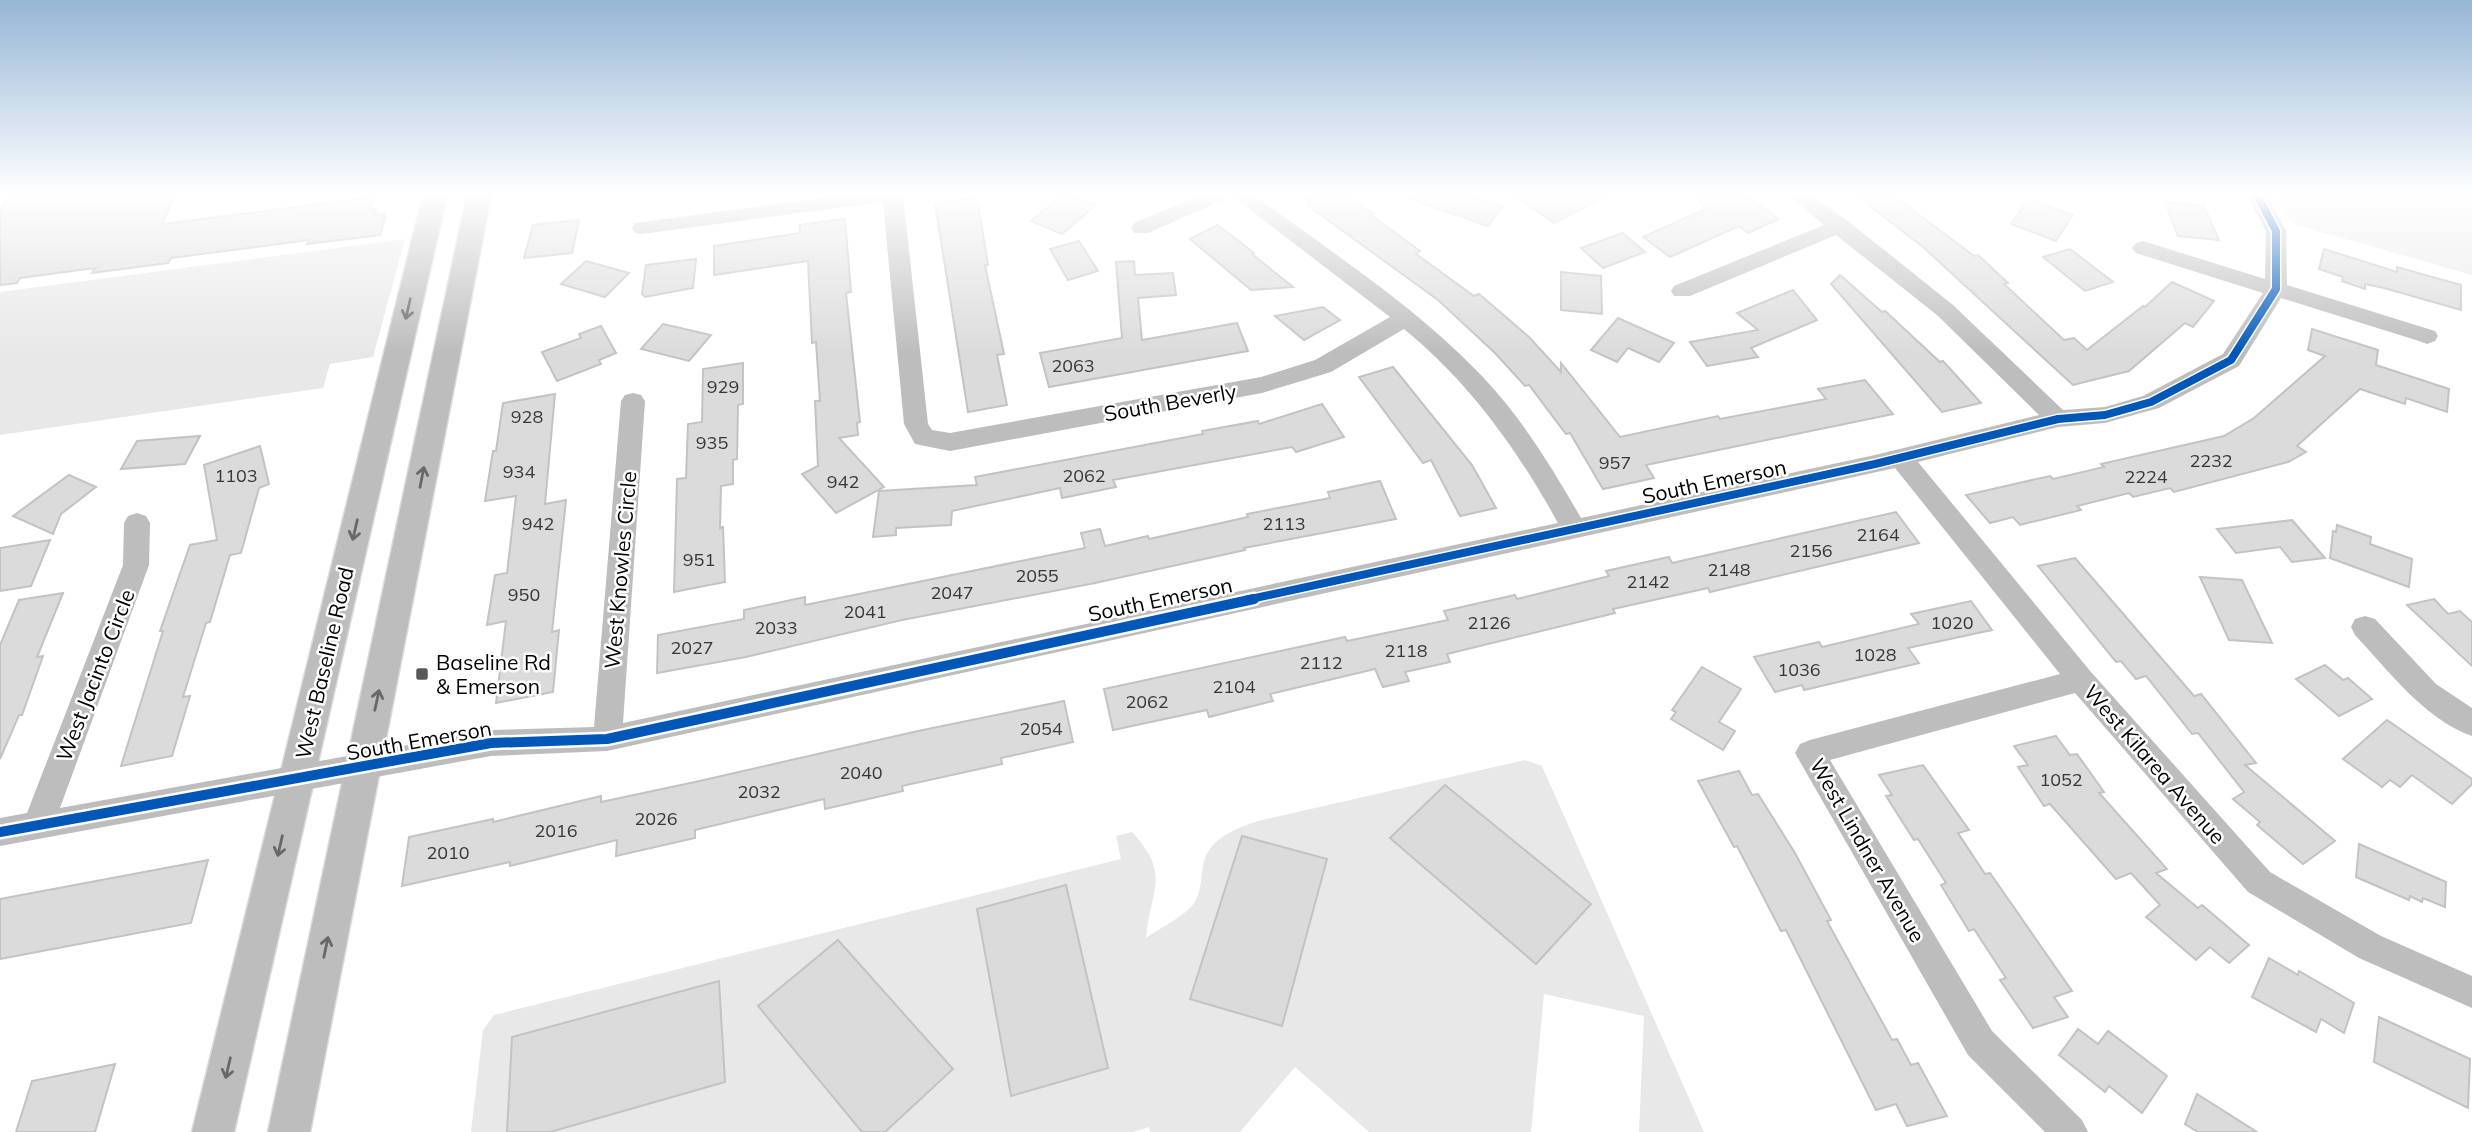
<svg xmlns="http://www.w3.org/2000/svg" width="2472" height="1132" viewBox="0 0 2472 1132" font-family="Mulish,sans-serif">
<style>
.green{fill:#e8e8e8;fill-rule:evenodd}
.building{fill:#dbdbdb;stroke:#c3c3c3;stroke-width:2}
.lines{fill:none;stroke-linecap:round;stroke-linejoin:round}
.major-casing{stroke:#dbdbdb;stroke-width:3}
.minor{fill:#bdbdbd;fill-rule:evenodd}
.major{fill:#bdbdbd;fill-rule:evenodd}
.cycleway-far1-casing{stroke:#fff;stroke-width:11}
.cycleway-casing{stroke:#fff;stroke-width:15}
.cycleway-far1{stroke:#0057b8;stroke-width:8}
.cycleway{stroke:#0057b8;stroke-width:10}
.oneway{stroke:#686868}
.poi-dot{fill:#595959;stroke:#fff;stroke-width:2.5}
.labels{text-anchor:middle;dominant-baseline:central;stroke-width:5;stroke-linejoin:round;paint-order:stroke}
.number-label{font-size:18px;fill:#373737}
.street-label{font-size:21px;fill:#000;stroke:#fff}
.poi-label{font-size:21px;fill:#000;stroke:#fff;text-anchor:start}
</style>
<rect width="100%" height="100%" fill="#fff"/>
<g class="green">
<polygon points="2276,195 2472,195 2472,275 2293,224"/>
<polygon points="405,239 373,357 330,364 323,388 0,435 0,292"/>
<path d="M1525 760 1542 766 1704 1132H1639L1644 1016 1544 994 1531 1132H1369L1295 1067 1240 1132H1150L1149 1127 1133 1132H885L953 1069 837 940 758 1006 862 1132H550L725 1082 719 981 512 1037 507 1132H471L483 1030 494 1015 1121 859 1116 836 1132 832C1172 875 1150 890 1146 938 1157 930 1188 914 1194 903 1201 893 1201 879 1203 866 1207 839 1235 829 1258 821ZM1445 785 1591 904 1536 964 1390 838ZM1242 837 1327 859 1282 1026 1190 999ZM1066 885 1108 1067 1011 1095 977 909Z"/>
</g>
<g class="building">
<polygon points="9,195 175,195 162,224 374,197 370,210 377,209 375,215 386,214 380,235 307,244 309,240 171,258 168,263 92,273 95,268 20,278 17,283 0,285 0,210"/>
<polygon points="1062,195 1070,195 1096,205 1062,234 1031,221"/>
<polygon points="1300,195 1347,195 1374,214 1372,216 1420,251 1416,254 1474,296 1479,294 1529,337 1561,372 1561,363 1620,437 1718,416 1720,419 1826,399 1818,389 1865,380 1893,414 1646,465 1654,478 1603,489 1570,433 1566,434 1529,385 1525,386 1495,353 1438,300 1307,205 1310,203"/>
<polygon points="1407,195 1469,195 1503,206 1488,226 1407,198"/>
<polygon points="1514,195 1609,195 1554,223"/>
<polygon points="1693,195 1745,195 1779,219 1748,233 1739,226 1670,257 1643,237 1706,209"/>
<polygon points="1855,195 1893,195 1974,256 1978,255 2008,283 2004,284 2064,340 2074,338 2087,350 2143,306 2145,307 2172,282 2214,301 2193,327 2185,323 2129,371 2073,385 1923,247"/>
<polygon points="977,197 988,265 985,265 1004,354 997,355 1007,405 968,412 935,203"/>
<polygon points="2029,199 2073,215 2056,241 2011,224"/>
<polygon points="2165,202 2204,206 2219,240 2178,236"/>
<polygon points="845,219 851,292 846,293 860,422 857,423 858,435 839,438 884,487 836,513 802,474 818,466 815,401 820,401 816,342 812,343 808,261 714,275 714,246 800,233 800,225"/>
<polygon points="579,220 572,253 524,258 533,225"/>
<polygon points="1218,225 1254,253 1252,254 1293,287 1251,290 1190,239"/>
<polygon points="1623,233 1645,252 1603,268 1581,248"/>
<polygon points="1079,241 1098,271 1068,280 1050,249"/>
<polygon points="2070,249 2113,282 2085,291 2043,257"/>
<polygon points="2324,249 2397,272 2397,267 2461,285 2461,310 2384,288 2365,284 2365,289 2342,281 2343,277 2319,269"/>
<polygon points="696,259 693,288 645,297 642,294 646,265"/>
<polygon points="586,261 629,273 605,297 561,284"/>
<polygon points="1134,261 1135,275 1173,273 1176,295 1138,298 1142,340 1237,323 1248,351 1049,387 1040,353 1122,338 1116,262"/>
<polygon points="1561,272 1601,276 1602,314 1561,310"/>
<polygon points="1840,275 1882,312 1885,311 1940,362 1943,361 1981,403 1942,412 1831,284"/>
<polygon points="1793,290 1817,320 1751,348 1758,357 1707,366 1690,342 1758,330 1737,313"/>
<polygon points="1323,307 1340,320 1304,340 1275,316"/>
<polygon points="1618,318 1674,343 1659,362 1628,348 1617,362 1591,350"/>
<polygon points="663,324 711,335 689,361 641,349"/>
<polygon points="601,326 616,353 599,360 601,364 557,381 542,352 581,338 579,334"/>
<polygon points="2312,329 2378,350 2376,365 2449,389 2447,412 2406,398 2405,404 2360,389 2297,446 2306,452 2288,462 2174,492 2170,488 2133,497 2129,493 2077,506 2081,510 2020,525 2013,517 1990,523 1966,495 2050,476 2053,479 2104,467 2101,464 2224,436 2254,418 2325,356 2308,350"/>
<polygon points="743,363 743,404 738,405 737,459 733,460 733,484 721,486 720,528 723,527 725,582 674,592 677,479 686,478 688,424 702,422 703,369"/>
<polygon points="1393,367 1472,465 1496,508 1460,516 1431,460 1423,463 1359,377"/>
<polygon points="555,394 545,504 566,500 552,632 559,630 553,692 496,703 506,621 487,625 495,575 507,573 516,496 485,501 493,451 496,451 503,403"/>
<polygon points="1322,404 1344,437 1296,452 1292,447 1113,480 1116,487 1062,498 1060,488 952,511 951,525 896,528 896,535 873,537 879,491 977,485 975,477 1203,434 1202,431 1258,421 1259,424"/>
<polygon points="200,436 185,464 121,469 137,441"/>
<polygon points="260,446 269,484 259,488 241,553 230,555 210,622 206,623 183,697 190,696 172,756 121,766 163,631 160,631 190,545 217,540 204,465"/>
<polygon points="69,475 96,487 61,514 53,534 13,516"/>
<polygon points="1380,481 1396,519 1244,548 1245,550 1095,583 902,620 746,657 657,673 658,635 744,619 744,610 805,597 805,605 1085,548 1081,533 1100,529 1105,546 1148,536 1149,539 1248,517 1247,514 1330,498 1328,492"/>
<polygon points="1896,512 1919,543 1710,592 1708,588 1613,609 1615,613 1447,654 1450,662 1405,672 1409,681 1383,687 1375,669 1270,694 1273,701 1209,717 1207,710 1113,730 1104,689 1345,637 1347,641 1448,620 1444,611 1515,595 1517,599 1609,576 1606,571 1669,557 1672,563"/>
<polygon points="2292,520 2325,558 2292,562 2280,547 2236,553 2217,529"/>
<polygon points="2337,525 2371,537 2370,544 2412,559 2409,587 2330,558 2333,531 2336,532"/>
<polygon points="50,540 31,586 0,591 0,548"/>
<polygon points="2075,558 2194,696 2201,694 2256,763 2245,765 2335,841 2303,864 2257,825 2260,822 2233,799 2244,792 2198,733 2192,734 2146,676 2136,679 2121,661 2116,662 2038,566"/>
<polygon points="2200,577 2242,580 2272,643 2229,640"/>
<polygon points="63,593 37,657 43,656 22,715 19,715 0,759 0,645 19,600"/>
<polygon points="2434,599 2448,614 2460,611 2472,622 2472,666 2407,605"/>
<polygon points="1971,601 1992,630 1908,648 1919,663 1804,690 1802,685 1775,692 1754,657 1819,642 1822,647 1919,624 1911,614"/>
<polygon points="2325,665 2343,680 2348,678 2372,699 2339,716 2296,679"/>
<polygon points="1702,667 1741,689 1719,722 1735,731 1723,750 1671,719 1676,712 1672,710"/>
<polygon points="1064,701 1073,742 1001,758 1002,764 902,786 903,791 825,809 824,799 695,830 695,838 616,856 617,840 510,866 510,862 402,886 409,837 493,819 493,822 601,796 601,802 695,782 918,731"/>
<polygon points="2387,720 2472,779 2472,784 2452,804 2412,775 2400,787 2390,780 2382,787 2343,759"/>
<polygon points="2056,736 2070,755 2077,754 2104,792 2099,793 2167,869 2156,873 2198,908 2202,905 2249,945 2229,963 2210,947 2196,960 2146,917 2160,905 2131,873 2116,879 2050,804 2044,806 2018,767 2028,765 2014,746"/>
<polygon points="1923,765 1969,830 1958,833 1985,874 1990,873 2072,991 2054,997 2068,1017 2033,1028 2000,980 2006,978 1974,929 1969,931 1941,885 1946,883 1918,839 1914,840 1886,796 1892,795 1879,775"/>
<polygon points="1739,771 1752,795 1758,794 1795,853 1831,920 1827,921 1892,1040 1897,1039 1911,1065 1918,1063 1947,1116 1907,1126 1896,1104 1876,1110 1786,930 1781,931 1737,846 1734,847 1698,781"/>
<polygon points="1445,785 1591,904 1536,964 1390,838"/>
<polygon points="1242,836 1327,859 1282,1026 1190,999"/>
<polygon points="2359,844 2446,882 2445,907 2423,898 2422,902 2410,896 2409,900 2356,877"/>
<polygon points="208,860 191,923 0,959 0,899"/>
<polygon points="1066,885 1108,1068 1011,1096 977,909"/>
<polygon points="838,940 953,1069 885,1132 862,1132 758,1006"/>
<polygon points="2269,958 2298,975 2299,971 2354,1003 2344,1033 2321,1019 2316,1032 2252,997"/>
<polygon points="719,981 725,1082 550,1132 507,1132 512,1037"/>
<polygon points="2379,1017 2470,1059 2468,1108 2374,1062"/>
<polygon points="2078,1029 2098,1044 2108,1031 2167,1076 2142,1113 2109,1086 2105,1092 2059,1055"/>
<polygon points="115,1064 95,1132 16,1132 32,1081"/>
<polygon points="2197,1094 2257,1132 2198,1132 2185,1124"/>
</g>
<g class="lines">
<g class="major-casing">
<g id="major">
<polygon points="423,195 447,195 234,1132 192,1132"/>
<polygon points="467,195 491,195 310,1132 268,1132"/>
</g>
</g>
<g class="minor">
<path d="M844 195H903L928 424 932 430 950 433 1261 377 1315 360 1390 317 1231 195H1254C1329 251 1410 302 1476 370 1519 413 1551 466 1581 518L1875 455 2039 415 1937 315 1836 235 1690 296H1674L1671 291 1674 286 1824 225 1788 195H1810L1848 221 1953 305 2063 410 2105 407 2143 396 2223 354 2263 293 2136 253 2132 248 2136 243 2143 241 2265 279 2266 231 2247 195H2267L2286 231 2287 285 2435 331 2438 336 2435 341 2427 344 2419 341 2281 298 2239 366 2159 408 2105 423 2058 427 1918 462 2091 672 2270 872 2381 936 2472 976V1008L2359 958 2248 892 2075 693 1830 760 1992 1031 2082 1120 2088 1132H2045L1968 1055 1795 753 1800 744 1810 740 2060 674 1895 468 607 751 491 756 0 846V818L27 813 123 565 124 523 128 516 137 513 146 516 150 523 149 565 60 808 491 730 594 727 621 401 625 395 633 393 641 395 645 401 623 723 1558 523C1517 449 1470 383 1404 329L1331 372 1262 393 950 451 915 444 904 424 883 202 642 234 635 233 632 228 635 223 642 222Z"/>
<polygon points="1201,195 1228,195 1225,199 1148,233 1134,233 1131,228 1134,223"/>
<path d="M2365 616 2375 619 2436 684 2472 708V736C2424 719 2389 671 2355 635L2351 627 2355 619Z"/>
</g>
<use href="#major" class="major"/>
<g class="cycleway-far1-casing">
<polyline id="cycleway-far1" points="1246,600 1875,464 2058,419 2105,415 2151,402 2231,360 2276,289 2276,231 2257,195"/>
</g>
<g class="cycleway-casing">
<polyline id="cycleway" points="0,832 491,743 607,739 1254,599"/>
</g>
<use href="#cycleway-far1" class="cycleway-far1"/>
<use href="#cycleway" class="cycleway"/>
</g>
<defs><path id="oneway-shaft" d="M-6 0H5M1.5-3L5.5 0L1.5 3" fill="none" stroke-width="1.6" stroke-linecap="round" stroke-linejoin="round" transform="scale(1.75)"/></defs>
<g class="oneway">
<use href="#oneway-shaft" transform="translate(408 309) rotate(103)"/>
<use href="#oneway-shaft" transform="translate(422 477) rotate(-79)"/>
<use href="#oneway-shaft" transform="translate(355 530) rotate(103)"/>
<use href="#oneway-shaft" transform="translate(377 700) rotate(-78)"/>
<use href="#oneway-shaft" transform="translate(280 846) rotate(103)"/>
<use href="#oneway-shaft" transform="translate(326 947) rotate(-78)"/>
<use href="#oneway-shaft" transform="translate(228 1068) rotate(103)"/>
</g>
<linearGradient id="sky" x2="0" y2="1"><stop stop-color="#95b6d6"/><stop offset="0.55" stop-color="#fff"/><stop offset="1" stop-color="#fff" stop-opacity="0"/></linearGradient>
<rect width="2472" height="353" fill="url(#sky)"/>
<rect class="poi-dot" x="415" y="667" width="14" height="14" rx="3.5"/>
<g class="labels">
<g class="number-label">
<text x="1073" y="365">2063</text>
<text x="723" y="386">929</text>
<text x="527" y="416">928</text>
<text x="712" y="442">935</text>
<text x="2211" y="460">2232</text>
<text x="1615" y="462">957</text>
<text x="519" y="471">934</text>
<text x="236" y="475">1103</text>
<text x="1084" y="475">2062</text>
<text x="2146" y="476">2224</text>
<text x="843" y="481">942</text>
<text x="538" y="523">942</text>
<text x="1284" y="523">2113</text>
<text x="1878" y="534">2164</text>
<text x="1811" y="550">2156</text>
<text x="699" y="559">951</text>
<text x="1729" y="569">2148</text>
<text x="1037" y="575">2055</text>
<text x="1648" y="581">2142</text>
<text x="952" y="592">2047</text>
<text x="524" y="594">950</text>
<text x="865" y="611">2041</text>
<text x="1489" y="622">2126</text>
<text x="1952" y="622">1020</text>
<text x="776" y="627">2033</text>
<text x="692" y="647">2027</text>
<text x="1406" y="650">2118</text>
<text x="1875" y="654">1028</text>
<text x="1321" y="662">2112</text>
<text x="1799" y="669">1036</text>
<text x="1234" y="686">2104</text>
<text x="1147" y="701">2062</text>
<text x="1041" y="728">2054</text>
<text x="861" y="772">2040</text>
<text x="2061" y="779">1052</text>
<text x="759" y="791">2032</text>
<text x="656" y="818">2026</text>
<text x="556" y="830">2016</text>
<text x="448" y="852">2010</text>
</g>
<g class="street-label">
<text transform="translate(1170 402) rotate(-10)">South Beverly</text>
<text transform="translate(1714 481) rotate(-12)">South Emerson</text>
<text transform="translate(620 570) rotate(-85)">West Knowles Circle</text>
<text transform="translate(1160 599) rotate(-12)">South Emerson</text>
<text transform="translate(324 663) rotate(-77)">West Baseline Road</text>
<text transform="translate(95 675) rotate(-69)">West Jacinto Circle</text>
<text transform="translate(419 740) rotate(-10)">South Emerson</text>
<text transform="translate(2155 764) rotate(49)">West Kilarea Avenue</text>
<text transform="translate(1868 850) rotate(60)">West Lindner Avenue</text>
</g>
<g class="poi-label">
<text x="436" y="662">Baseline Rd<tspan x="436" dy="24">&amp; Emerson</tspan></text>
</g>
</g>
</svg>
